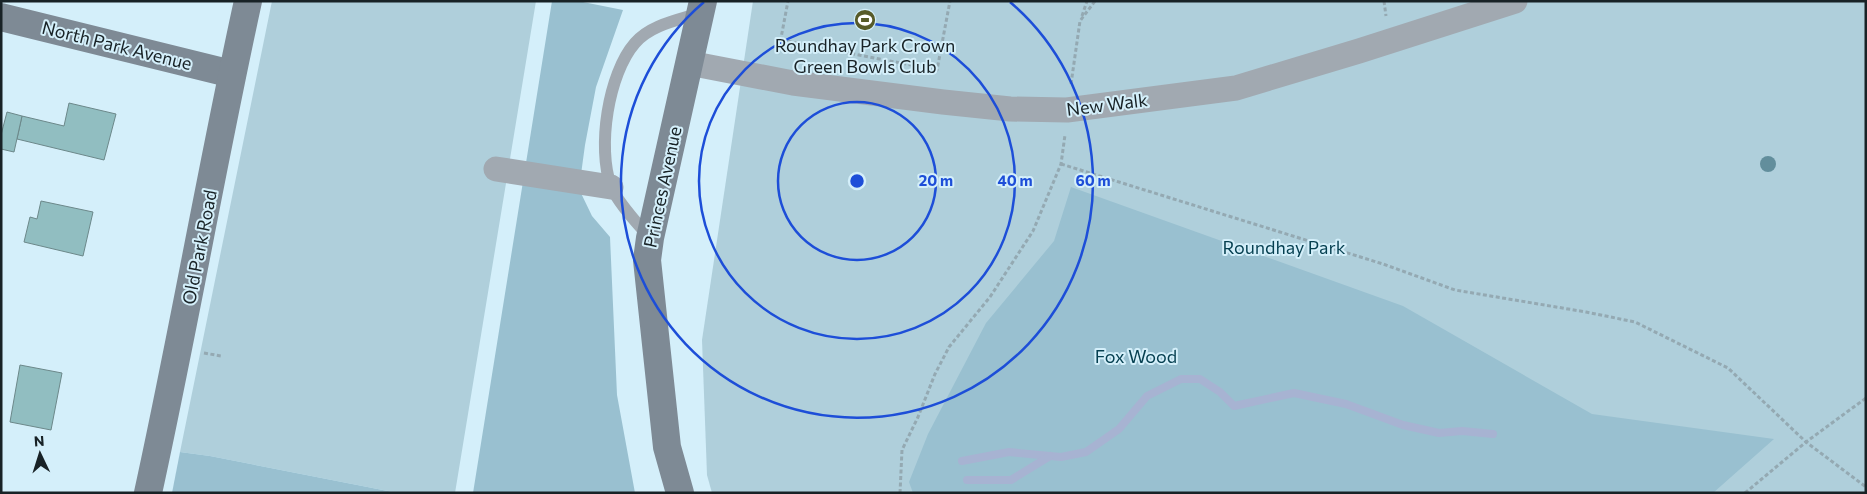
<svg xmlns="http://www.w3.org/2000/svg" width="1867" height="494" viewBox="0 0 1867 494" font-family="Commissioner,sans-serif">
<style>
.green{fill:#afcfdb}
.forest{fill:#99c0d0}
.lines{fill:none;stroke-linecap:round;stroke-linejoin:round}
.stream{stroke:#a7b3d2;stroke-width:8}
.building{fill:#91bec1;stroke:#6c888a}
.path{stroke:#94a9b2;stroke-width:3;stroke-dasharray:4 2.5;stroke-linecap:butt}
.lane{stroke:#a1a9b1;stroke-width:12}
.street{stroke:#a1a9b1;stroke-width:25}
.secondary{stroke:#7e8a95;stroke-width:28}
.tree{fill:#628e9c}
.ring{fill:none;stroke:#1d4ed8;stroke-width:2.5}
.labels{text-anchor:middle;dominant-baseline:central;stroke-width:4;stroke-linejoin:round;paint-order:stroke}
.street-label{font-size:18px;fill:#182226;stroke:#d4effa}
.poi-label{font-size:18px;fill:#182226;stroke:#d4effa}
.park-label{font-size:18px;fill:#053f50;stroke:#d4effa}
.centre{fill:#1d4ed8;stroke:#d4effa;stroke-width:2.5}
.ring-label{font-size:15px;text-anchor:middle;font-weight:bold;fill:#1d4ed8;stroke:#d4effa;stroke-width:4;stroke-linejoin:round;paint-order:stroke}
</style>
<rect width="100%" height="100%" fill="#d4effa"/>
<g class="green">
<polygon points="272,1 536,1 455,493 398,493 210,456 180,452"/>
<polygon points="753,1 1866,1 1866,493 712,493 707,475 702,340"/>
</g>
<g class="forest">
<polygon points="552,1 578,1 623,10 596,87 585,145 579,189 592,216 610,237 617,395 635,493 473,493"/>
<polygon points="1071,187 1403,306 1592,414 1774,439 1713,493 913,493 909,482 928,434 986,323 1054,241"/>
<polygon points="180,452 210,456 398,493 172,493"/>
</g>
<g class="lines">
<g class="stream">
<polyline points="962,461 1009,452 1061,457 1086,452 1119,429 1147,396 1181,379 1200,379 1220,392 1234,406 1294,393 1346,404 1403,425 1439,433 1462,431 1493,434"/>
<polyline points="967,480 1011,480 1050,456"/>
</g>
</g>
<g class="building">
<polygon points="69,103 116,114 104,160 17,139 22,116 64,126"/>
<polygon points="7,112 22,116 14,152 1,149 1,135"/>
<polygon points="41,201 93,212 83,256 24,242 30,217 37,219"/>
<polygon points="20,365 62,373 51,430 10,422"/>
</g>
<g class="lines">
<g class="path">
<polyline points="1384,1 1386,16"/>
<polyline points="1082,16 1087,1"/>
<polyline points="781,40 937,70 950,1"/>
<polyline points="778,54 788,1"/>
<polyline points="1071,84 1080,21 1095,1"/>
<polyline points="1061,164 1383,264 1455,290 1586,312 1635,322 1728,368 1806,442 1866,487"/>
<polyline points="204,353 221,356"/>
<polyline points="900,493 902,450 918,417 935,374 949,347 990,297 1033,231 1061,164 1065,135"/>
<polyline points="1745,493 1806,442 1866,398"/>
</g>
<path class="lane" d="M650 238C638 224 617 202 611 186 597 148 608 74 635 43 650 25 678 20 700 13"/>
<g class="street">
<polyline points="689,63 793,83 943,102 1010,109 1067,110 1236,88 1359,51 1515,1"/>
<polyline points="496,169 611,187"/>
</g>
<g class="secondary">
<polyline points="1,17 232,74"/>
<path d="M148 493C184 329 212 165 248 1"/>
<polyline points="680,493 667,447 647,260 650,238 703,1"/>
</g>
</g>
<circle class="tree" cx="1768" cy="164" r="8"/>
<g class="ring">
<circle cx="857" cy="181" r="79"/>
<circle cx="857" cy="181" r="158"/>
<path d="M1010 2A236 236 0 1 1 704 2"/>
</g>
<defs>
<g id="stadium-disc" transform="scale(1.125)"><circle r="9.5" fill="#575b29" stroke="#d4effa"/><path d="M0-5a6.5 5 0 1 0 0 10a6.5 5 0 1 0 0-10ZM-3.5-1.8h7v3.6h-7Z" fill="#fff"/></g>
</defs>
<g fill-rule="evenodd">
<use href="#stadium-disc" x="865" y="20"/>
</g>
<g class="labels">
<g class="street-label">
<text transform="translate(117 45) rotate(14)">North Park Avenue</text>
<text transform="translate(1107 104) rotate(-7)">New Walk</text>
<text transform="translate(662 187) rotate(-78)">Princes Avenue</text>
<text transform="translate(199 247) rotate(-79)">Old Park Road</text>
</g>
<g class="poi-label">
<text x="865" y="45">Roundhay Park Crown<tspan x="865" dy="21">Green Bowls Club</tspan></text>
</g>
<g class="park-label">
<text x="1284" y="247">Roundhay Park</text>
<text x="1136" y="356">Fox Wood</text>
</g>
</g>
<circle cx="857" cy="181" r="8" class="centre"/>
<g class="ring-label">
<text x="936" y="186">20 m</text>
<text x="1015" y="186">40 m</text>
<text x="1093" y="186">60 m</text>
</g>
<rect width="1867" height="494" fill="none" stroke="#182226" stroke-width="5"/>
<g transform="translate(40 454) rotate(356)" stroke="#d4effa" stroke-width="4" paint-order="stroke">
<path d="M0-4L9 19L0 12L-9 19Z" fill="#182226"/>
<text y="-8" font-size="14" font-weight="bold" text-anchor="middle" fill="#182226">N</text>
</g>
</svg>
